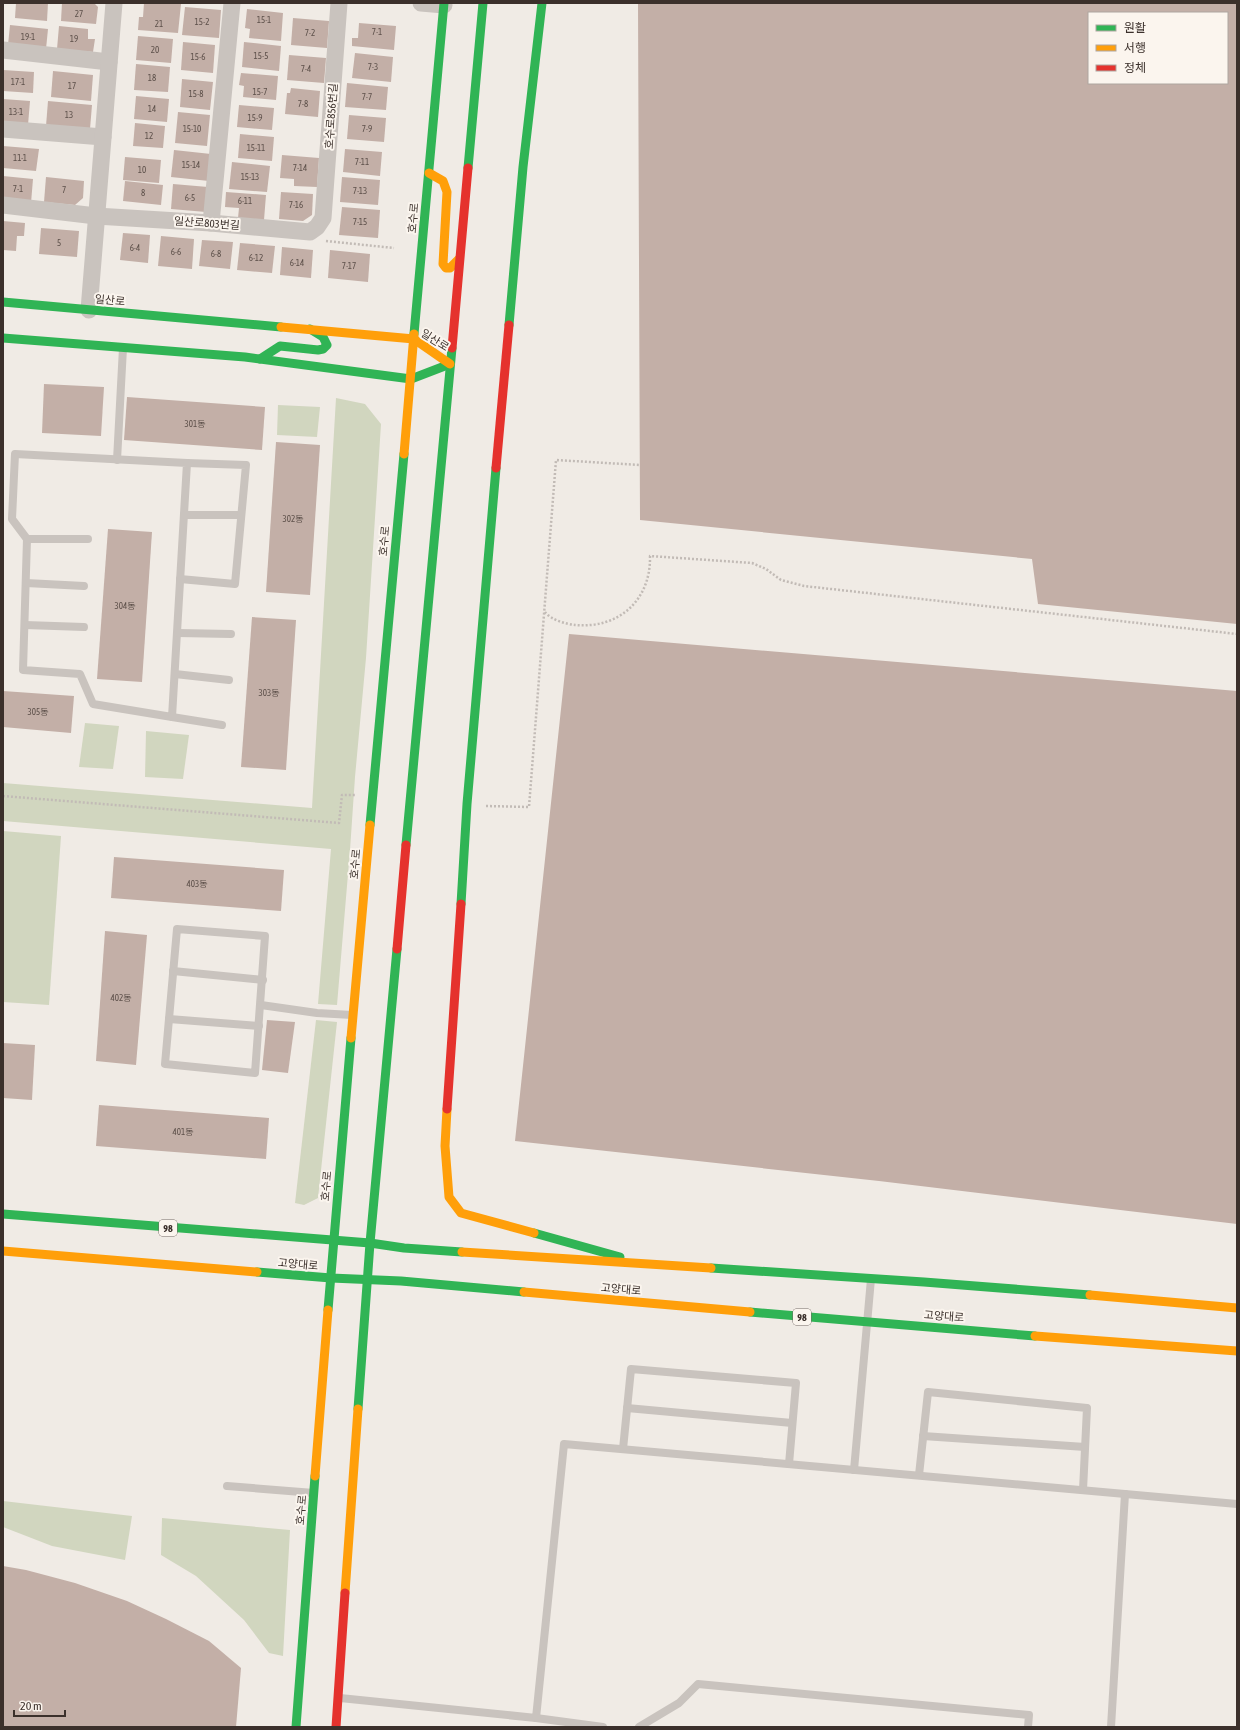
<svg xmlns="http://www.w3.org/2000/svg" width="1240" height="1730" viewBox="0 0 1240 1730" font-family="'Asap Condensed','Noto Sans KR',sans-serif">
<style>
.green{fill:#d1d6bf}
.building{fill:#c3afa7;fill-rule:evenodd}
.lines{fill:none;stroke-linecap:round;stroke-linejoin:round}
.path{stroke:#c2bbb6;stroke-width:2.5;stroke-dasharray:2 2;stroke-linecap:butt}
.lane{stroke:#c9c3be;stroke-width:8}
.street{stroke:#c9c3be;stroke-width:17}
.fast{stroke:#30b455;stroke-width:9}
.slow{stroke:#ff9f0a;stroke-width:9}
.jam{stroke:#e5322d;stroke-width:9}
.labels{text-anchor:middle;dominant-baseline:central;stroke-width:4;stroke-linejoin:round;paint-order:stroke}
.number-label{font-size:9px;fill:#5d504a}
.shield{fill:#fbf5ee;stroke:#756b66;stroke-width:1}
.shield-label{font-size:10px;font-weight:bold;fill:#3b302b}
.street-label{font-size:11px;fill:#3b302b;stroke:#fbf5ee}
</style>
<rect width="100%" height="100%" fill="#f0ebe5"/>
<g class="green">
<polygon points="336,398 365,404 381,424 366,658 355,777 350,850 337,1005 318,1004 331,849 3,821 3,783 312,808"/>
<polygon points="278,405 320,407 317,437 277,435"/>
<polygon points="85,723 119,726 113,769 79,767"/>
<polygon points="146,731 189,735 183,779 145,777"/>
<polygon points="3,831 61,836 49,1005 3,1002"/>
<polygon points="316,1020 337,1022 318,1198 304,1205 295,1203"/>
<polygon points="3,1501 132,1516 125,1560 52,1546 3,1527"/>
<polygon points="162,1518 290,1530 283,1656 269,1653 244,1620 196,1576 161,1555"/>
</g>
<g class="building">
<polygon points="16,3 48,3 47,21 15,18"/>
<polygon points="62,3 94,3 98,7 96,24 61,21"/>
<polygon points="144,3 181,4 178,33 138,30 139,17 143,17"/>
<path d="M638 3H1237V624L1038 604 1032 559 640 520ZM1089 13H1227V83H1089Z"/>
<polygon points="185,7 221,10 219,38 182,35"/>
<polygon points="247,9 283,13 281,41 249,38 250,29 245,28"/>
<polygon points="293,18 329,21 327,48 291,45"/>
<polygon points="359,23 396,26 394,50 352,46 352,38 358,38"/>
<polygon points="10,25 48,29 46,49 8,45"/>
<polygon points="59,26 88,29 88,39 95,39 93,52 57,49"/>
<polygon points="138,36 173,39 171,63 136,60"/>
<polygon points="183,42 215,45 213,73 181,70"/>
<polygon points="244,42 281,46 279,71 242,67"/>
<polygon points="355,53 393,57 391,82 352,78"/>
<polygon points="289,55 326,58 324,83 287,80"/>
<polygon points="136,64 170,67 168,92 134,90"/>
<polygon points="3,70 34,72 33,93 3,91"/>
<polygon points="53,71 93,75 91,101 51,97"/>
<polygon points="241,73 278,76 276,100 243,97 244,86 239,85"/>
<polygon points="182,79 213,82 210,110 180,107"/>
<polygon points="347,83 388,87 386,110 345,107"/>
<polygon points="291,88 320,91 318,117 285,114 287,93 290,93"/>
<polygon points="136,96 169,99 167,122 134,119"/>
<polygon points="3,99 30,101 28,125 3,123"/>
<polygon points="48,101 92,105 90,129 46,126"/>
<polygon points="239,105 274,108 272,130 237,127"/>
<polygon points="178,112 210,115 207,146 175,143"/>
<polygon points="349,115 386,118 384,142 347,139"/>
<polygon points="135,123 165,126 163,148 133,146"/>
<polygon points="240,134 274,137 272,161 238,158"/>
<polygon points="3,146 39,149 36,171 3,168"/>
<polygon points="345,149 382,152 380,176 343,172"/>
<polygon points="174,150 211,154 209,181 171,177"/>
<polygon points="282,155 319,158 317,187 294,186 294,179 280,178"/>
<polygon points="125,157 161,160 159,183 123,180"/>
<polygon points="232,162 270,166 267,192 229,189"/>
<polygon points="3,176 33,179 31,203 3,200"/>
<polygon points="46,177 84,181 83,198 75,205 44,202"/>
<polygon points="342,177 380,180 378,205 340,202"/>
<polygon points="125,181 163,185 161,205 123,201"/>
<polygon points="173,184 208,187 206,212 171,209"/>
<polygon points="226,192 266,195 264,220 238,218 239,208 225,207"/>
<polygon points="281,192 313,194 312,215 303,221 279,219"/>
<polygon points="342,207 380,210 378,238 339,235"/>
<polygon points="3,221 25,223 24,236 17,236 16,251 3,250"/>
<polygon points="41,228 79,231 77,257 39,254"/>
<polygon points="123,233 150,235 148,263 120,260"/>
<polygon points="161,236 194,239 192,269 158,266"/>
<polygon points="202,240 233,242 230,269 199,266"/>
<polygon points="240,243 275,246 272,273 237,270"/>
<polygon points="282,247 313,250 311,278 280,275"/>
<polygon points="330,250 370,254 368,282 328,278"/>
<polygon points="44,384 104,387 101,436 42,433"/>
<polygon points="127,397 265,407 262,450 124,440"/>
<polygon points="276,442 320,445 310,595 266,592"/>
<polygon points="108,529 152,532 142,682 97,679"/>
<polygon points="252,617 296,620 286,770 241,767"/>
<polygon points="569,634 1237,691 1237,1224 879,1181 515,1141"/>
<polygon points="3,691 74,696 71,733 3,727"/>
<polygon points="114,857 284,870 281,911 111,898"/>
<polygon points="105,931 147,935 136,1065 96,1061"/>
<polygon points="267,1020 295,1022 288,1073 262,1070"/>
<polygon points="3,1043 35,1045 32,1100 3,1098"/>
<polygon points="99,1105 269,1118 266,1159 96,1146"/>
<polygon points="3,1566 26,1570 75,1583 127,1601 166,1619 209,1641 241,1668 236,1727 3,1727"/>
</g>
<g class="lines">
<g class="path">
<polyline points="326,241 394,248"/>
<path d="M545 612C551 620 566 624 575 625 619 629 651 600 650 556L752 563 766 569 781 580 804 586 1237 634"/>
<polyline points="3,796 339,823 342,795 355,795"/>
<polyline points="486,806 529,807 556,460 640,465"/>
</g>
<g class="lane">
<polygon points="15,454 187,463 172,717 93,704 80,674 23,670 27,539 12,519"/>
<polyline points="117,460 123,348"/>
<polyline points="184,515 241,515"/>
<polyline points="27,539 88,539"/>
<polyline points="180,579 235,584 246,465 187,463"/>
<polyline points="26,583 84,586"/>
<polyline points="25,625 84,627"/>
<polyline points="178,633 231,634"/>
<polyline points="175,674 229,680"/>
<polyline points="172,717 222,725"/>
<polygon points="177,929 265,936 255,1073 165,1064"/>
<polyline points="173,971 263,980"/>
<polyline points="261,1005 317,1013 352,1015"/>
<polyline points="169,1019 259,1026"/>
<polyline points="627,1408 792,1423"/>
<polyline points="923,1436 1085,1447"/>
<polyline points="623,1449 631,1369 796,1383 789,1464"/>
<polyline points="854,1470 871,1279"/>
<polyline points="919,1475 928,1392 1087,1408 1083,1490"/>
<polyline points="227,1486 314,1493"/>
<polyline points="340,1698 536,1718 564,1444 1237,1504"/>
<polyline points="536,1718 603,1727"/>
<polyline points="639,1727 679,1703 698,1684 1029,1715 1028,1727"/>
<polyline points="1111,1727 1125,1494"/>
</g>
<g class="street">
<polyline points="421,3 444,5"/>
<polyline points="3,50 109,62"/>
<polyline points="3,129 103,137"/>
<polyline points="3,205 96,216 211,223 310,232 317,227 323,218 339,3"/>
<polyline points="211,223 232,3"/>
<polyline points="89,310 114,3"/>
</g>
<g class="fast">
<polyline points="468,168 483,3"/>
<polyline points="3,302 281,327"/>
<polyline points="509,325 523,167 542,3"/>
<polyline points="414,334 444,3"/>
<polyline points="3,338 245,357 411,379 450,364"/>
<polyline points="260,359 280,346 318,350 323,349 327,345 323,337 310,329"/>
<polyline points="370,825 404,454"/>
<polyline points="406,845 452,348"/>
<polyline points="461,904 467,804 496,468"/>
<polyline points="3,1214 370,1243 404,1248 462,1252"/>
<polyline points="534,1233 620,1257"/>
<polyline points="711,1268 924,1282 1090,1295"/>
<polyline points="257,1272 331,1278 401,1281 524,1292"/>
<polyline points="328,1310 351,1038"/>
<polyline points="750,1312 1035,1336"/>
<polyline points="358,1409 370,1243 397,949"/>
<polyline points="296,1727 315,1476"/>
</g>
<g class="slow">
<polyline points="429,173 443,181 447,192 443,264 446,268 450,268 459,259"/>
<polyline points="281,327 414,339 450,364"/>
<polyline points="404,454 414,334"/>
<polyline points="351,1038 370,825"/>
<polyline points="447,1109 445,1146 449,1197 461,1213 534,1233"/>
<polyline points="3,1251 257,1272"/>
<polyline points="462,1252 711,1268"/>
<polyline points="524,1292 750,1312"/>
<polyline points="1090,1295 1237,1308"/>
<polyline points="1035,1336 1237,1351"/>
<polyline points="315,1476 328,1310"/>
<polyline points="345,1593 358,1409"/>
</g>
<g class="jam">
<polyline points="452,348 468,168"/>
<polyline points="496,468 509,325"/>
<polyline points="397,949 406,845"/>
<polyline points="447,1109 461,904"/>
<polyline points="336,1727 345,1593"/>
</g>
</g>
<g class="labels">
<g class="number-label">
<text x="79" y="14">27</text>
<text x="264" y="20">15-1</text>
<text x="202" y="22">15-2</text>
<text x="159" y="24">21</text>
<text x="377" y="32">7-1</text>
<text x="310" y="33">7-2</text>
<text x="28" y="37">19-1</text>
<text x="74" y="39">19</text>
<text x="155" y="50">20</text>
<text x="261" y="56">15-5</text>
<text x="198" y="57">15-6</text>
<text x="373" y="67">7-3</text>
<text x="306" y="69">7-4</text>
<text x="152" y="78">18</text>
<text x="18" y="82">17-1</text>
<text x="72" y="86">17</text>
<text x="260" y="92">15-7</text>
<text x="196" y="94">15-8</text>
<text x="367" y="97">7-7</text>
<text x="303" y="104">7-8</text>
<text x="152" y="109">14</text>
<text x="16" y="112">13-1</text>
<text x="69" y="115">13</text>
<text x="255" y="118">15-9</text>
<text x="192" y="129">15-10</text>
<text x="367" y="129">7-9</text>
<text x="149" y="136">12</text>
<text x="256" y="148">15-11</text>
<text x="20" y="158">11-1</text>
<text x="362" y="162">7-11</text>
<text x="191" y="165">15-14</text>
<text x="300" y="168">7-14</text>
<text x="142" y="170">10</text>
<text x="250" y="177">15-13</text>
<text x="18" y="189">7-1</text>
<text x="64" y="190">7</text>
<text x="360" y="191">7-13</text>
<text x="143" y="193">8</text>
<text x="190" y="198">6-5</text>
<text x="245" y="201">6-11</text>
<text x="296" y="205">7-16</text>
<text x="360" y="222">7-15</text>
<text x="59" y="243">5</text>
<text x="135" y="248">6-4</text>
<text x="176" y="252">6-6</text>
<text x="216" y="254">6-8</text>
<text x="256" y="258">6-12</text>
<text x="297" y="263">6-14</text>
<text x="349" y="266">7-17</text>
<text x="195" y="424">301동</text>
<text x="293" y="519">302동</text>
<text x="125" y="606">304동</text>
<text x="269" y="693">303동</text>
<text x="38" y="712">305동</text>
<text x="197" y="884">403동</text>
<text x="121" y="998">402동</text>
<text x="183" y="1132">401동</text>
</g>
<g class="shield">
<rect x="159" y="1220" width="18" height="16" rx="3"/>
<rect x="793" y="1309" width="18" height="16" rx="3"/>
</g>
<g class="shield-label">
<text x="168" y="1228">98</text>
<text x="802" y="1317">98</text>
</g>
<g class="street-label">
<text transform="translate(331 116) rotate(-86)">호수로856번길</text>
<text transform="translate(413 218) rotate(-85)">호수로</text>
<text transform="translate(207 223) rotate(4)">일산로803번길</text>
<text transform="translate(110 300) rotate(5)">일산로</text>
<text transform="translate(435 340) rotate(32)">일산로</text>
<text transform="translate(384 541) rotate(-85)">호수로</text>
<text transform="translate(355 864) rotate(-85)">호수로</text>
<text transform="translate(326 1186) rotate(-85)">호수로</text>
<text transform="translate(298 1264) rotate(5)">고양대로</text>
<text transform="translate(621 1289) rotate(5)">고양대로</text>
<text transform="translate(944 1316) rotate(4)">고양대로</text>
<text transform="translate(301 1510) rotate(-85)">호수로</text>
</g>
</g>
<rect width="1240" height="1730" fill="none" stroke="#3b302b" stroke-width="8"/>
<rect x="1088" y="12" width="140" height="72" fill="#fbf5ee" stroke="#aea6a0"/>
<rect x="1096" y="25" width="20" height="6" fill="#30b455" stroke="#aea6a0"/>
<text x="1124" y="32" font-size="12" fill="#3b302b">원활</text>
<rect x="1096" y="45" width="20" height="6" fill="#ff9f0a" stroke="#aea6a0"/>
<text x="1124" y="52" font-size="12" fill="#3b302b">서행</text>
<rect x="1096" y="65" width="20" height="6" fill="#e5322d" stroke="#aea6a0"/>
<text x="1124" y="72" font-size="12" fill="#3b302b">정체</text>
<path d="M14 1710v6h51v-6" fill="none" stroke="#3b302b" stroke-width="2"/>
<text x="20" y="1710" font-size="12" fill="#3b302b" stroke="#fbf5ee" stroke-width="3" paint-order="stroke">20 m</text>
</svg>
